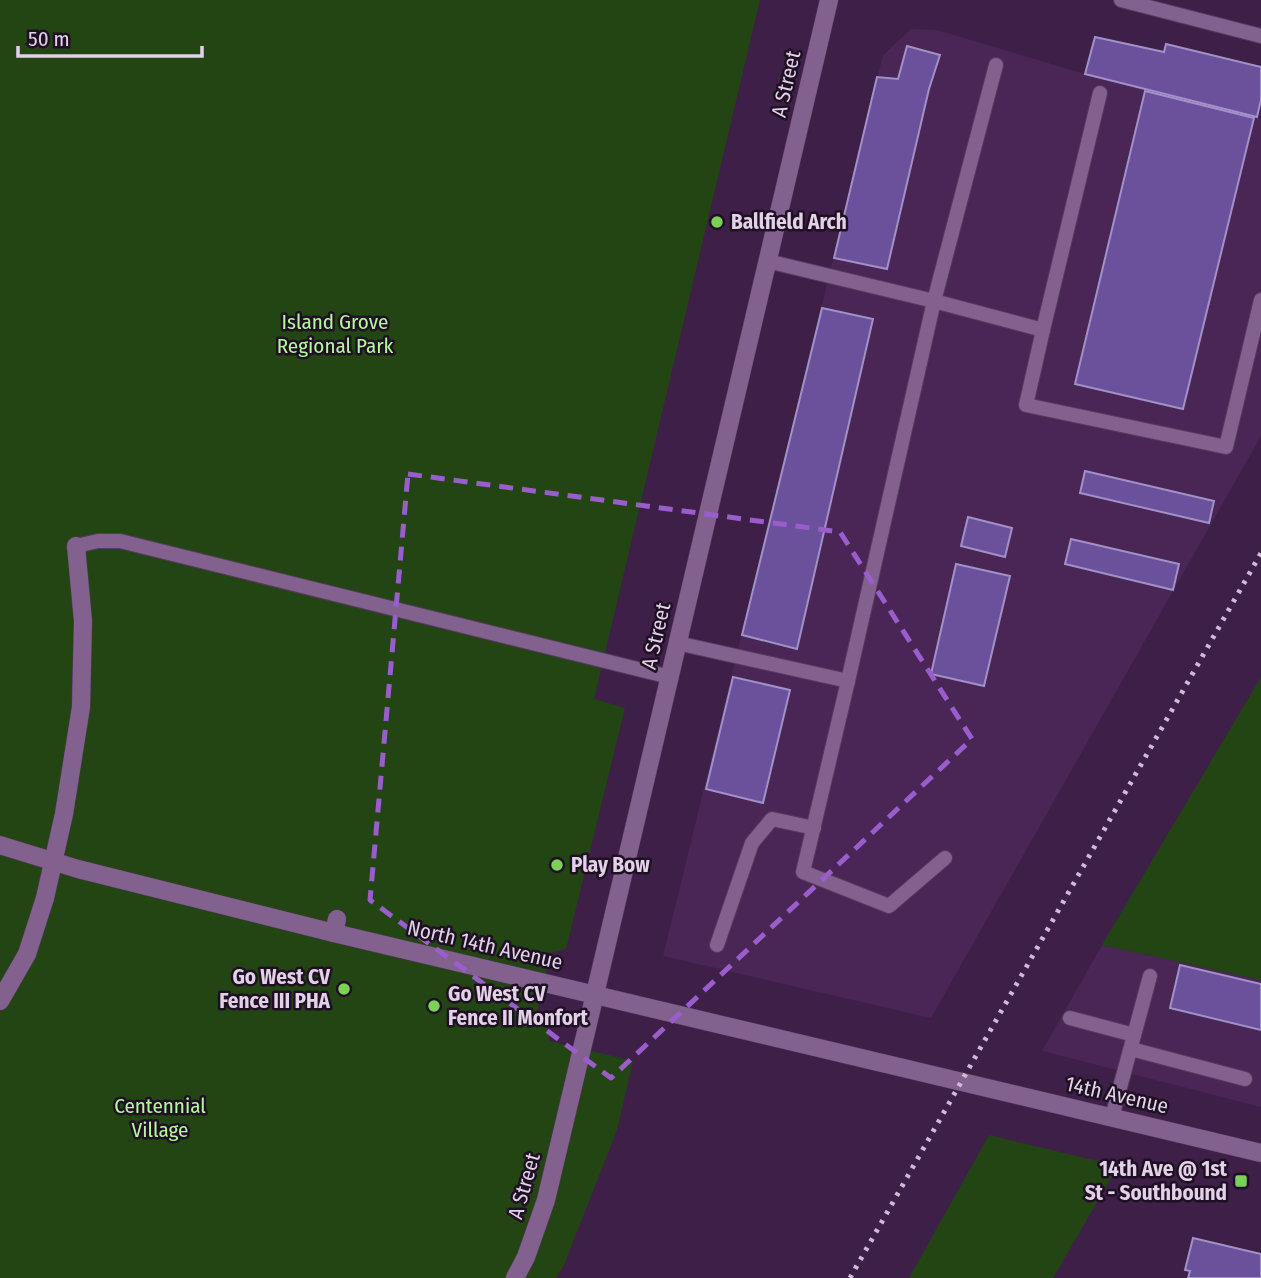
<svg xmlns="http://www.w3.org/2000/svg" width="1261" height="1278" viewBox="0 0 1261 1278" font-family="'Fira Sans Condensed',sans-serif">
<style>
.built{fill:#492655}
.green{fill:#234514}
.building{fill:#6b519c;stroke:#a191c7;stroke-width:2}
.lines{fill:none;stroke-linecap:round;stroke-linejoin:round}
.service-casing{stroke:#563b5e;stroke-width:16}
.minor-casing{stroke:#563b5e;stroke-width:19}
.tertiary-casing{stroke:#563b5e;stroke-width:19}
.service{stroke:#83618e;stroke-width:14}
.minor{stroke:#83618e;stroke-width:18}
.tertiary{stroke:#83618e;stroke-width:18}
.rail{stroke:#cfbbd6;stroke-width:5;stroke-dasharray:3.5 7;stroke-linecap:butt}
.marked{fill:none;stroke:#9a5dcc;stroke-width:5;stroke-dasharray:14 9;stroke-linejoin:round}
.poi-dot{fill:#7ad156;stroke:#1e1022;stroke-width:2.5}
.labels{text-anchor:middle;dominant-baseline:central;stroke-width:5;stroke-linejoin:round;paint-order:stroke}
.street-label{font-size:21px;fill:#e3d0e9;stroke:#1e1022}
.poi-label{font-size:21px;font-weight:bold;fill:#e3d0e9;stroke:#1e1022;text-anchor:start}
.park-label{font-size:21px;fill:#b2fa97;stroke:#1e1022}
</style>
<rect width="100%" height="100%" fill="#3e1f48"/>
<g class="built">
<polygon points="911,29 937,30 1085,74 1261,119 1261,436 931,1018 663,956 883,55"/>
<polygon points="1102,945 1261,980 1261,1107 1042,1051"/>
</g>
<g class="green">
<polygon points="0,0 760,0 594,699 625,708 566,949 550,953 536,1017 546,1025 550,1041 633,1061 617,1130 564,1265 556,1278 0,1278"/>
<polygon points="1261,677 1261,980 1102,945"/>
<polygon points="989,1135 1118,1166 1053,1278 909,1278"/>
</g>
<g class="building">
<polygon points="1095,37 1164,52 1166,44 1261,67 1261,100 1257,117 1085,74"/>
<polygon points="907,46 940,55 929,89 887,269 834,258 877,77 898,79"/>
<polygon points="1145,91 1254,118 1183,409 1075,384"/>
<polygon points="822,308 873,319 797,649 742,635"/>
<polygon points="1085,471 1214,501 1209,523 1080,493"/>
<polygon points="968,517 1012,528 1005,557 961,546"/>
<polygon points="1071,539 1179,564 1173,590 1065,564"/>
<polygon points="956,564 1010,576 984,686 931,674"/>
<polygon points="733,677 790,690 763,803 706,789"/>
<polygon points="1180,965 1261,984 1261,1030 1170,1008"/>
<polygon points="1193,1238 1261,1254 1261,1278 1188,1278 1190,1271 1185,1270"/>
</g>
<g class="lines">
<g class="service-casing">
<g id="service">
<polyline points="1121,0 1261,36"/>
<polyline points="767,261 934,301 996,65"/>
<polyline points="1043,330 1026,405 1226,447 1261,300"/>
<polyline points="76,546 98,541 120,541 670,677"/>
<polyline points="677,643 848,681 934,301 1043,330 1100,93"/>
<polyline points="848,681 803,872 889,906 945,858"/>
<polyline points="717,945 752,843 772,819 814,828"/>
<polyline points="1070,1018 1134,1035"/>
<polyline points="1131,1049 1245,1079"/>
<polyline points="1112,1117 1150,976"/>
</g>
</g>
<g class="minor-casing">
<g id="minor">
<polyline points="334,933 337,919"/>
<polyline points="0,1001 27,954 45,898 64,814 81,707 83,621 76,546"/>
<polyline points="515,1278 526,1257 546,1200 595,994"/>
</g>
</g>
<g class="tertiary-casing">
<g id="tertiary">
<polyline points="0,845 78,869 334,933 1261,1153"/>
<polyline points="595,994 829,0"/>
</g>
</g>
<use href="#service" class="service"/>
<use href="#minor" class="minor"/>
<use href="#tertiary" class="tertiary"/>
<polyline class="rail" points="850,1278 1261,553"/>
</g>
<path class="marked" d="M408 474 840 532 972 739 611 1078 370 900Z"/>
<g class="poi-dot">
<circle cx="717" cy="222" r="7"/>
<circle cx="557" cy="865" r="7"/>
<circle cx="344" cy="989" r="7"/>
<circle cx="434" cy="1006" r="7"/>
<rect x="1234" y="1174" width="14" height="14" rx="3.5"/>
</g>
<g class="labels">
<g class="street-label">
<text transform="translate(786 84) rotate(-77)">A Street</text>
<text transform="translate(656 636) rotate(-77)">A Street</text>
<text transform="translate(485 945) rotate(13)">North 14th Avenue</text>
<text transform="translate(1117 1095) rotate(13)">14th Avenue</text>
<text transform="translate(524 1186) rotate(-74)">A Street</text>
</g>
<g class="poi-label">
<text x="731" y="222">Ballfield Arch</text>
<text x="571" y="865">Play Bow</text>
<text x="330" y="977" text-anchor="end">Go West CV<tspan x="330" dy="24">Fence III PHA</tspan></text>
<text x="448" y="994">Go West CV<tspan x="448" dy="24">Fence II Monfort</tspan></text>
<text x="1227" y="1169" text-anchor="end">14th Ave @ 1st<tspan x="1227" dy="24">St - Southbound</tspan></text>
</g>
<g class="park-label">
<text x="335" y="322">Island Grove<tspan x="335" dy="24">Regional Park</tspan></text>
<text x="160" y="1106">Centennial<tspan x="160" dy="24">Village</tspan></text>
</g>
</g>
<path d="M18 46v10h184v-10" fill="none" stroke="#e3d0e9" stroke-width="3.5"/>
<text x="28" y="46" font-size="21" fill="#e3d0e9" stroke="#1e1022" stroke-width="5" paint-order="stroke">50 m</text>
</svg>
